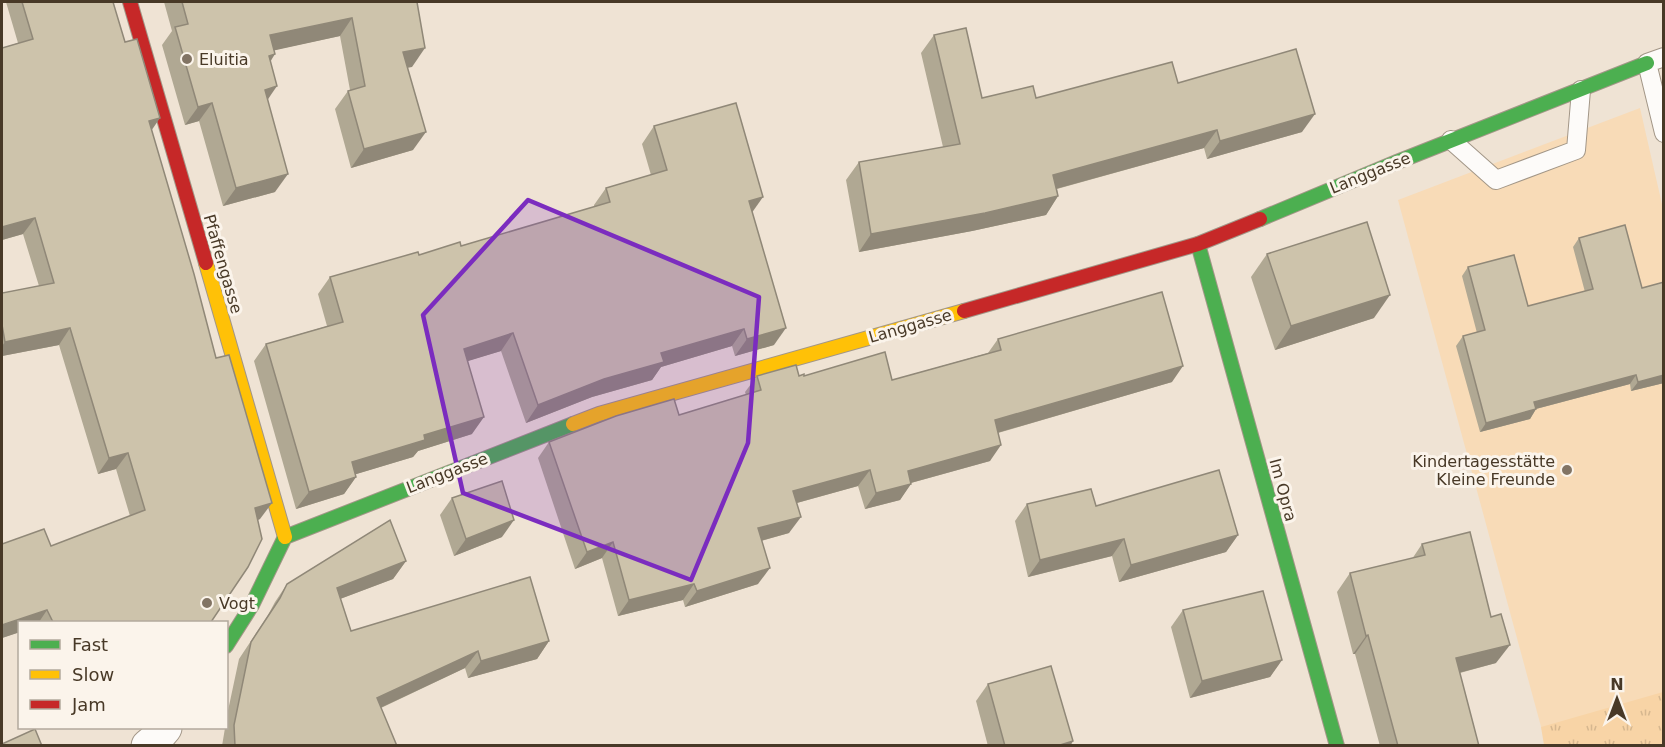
<svg xmlns="http://www.w3.org/2000/svg" width="1665" height="747" viewBox="0 0 1665 747" font-family="'DejaVu Sans',sans-serif">
<style>
.built{fill:#f8dbb7}
.grass{fill:url(#grass-tufts)}
.lines{fill:none;stroke-linecap:round;stroke-linejoin:round}
.lane-casing{stroke:#a29687;stroke-width:20}
.street-casing{stroke:#a29687;stroke-width:35}
.fast-casing{stroke:#a29687;stroke-width:16}
.slow-casing{stroke:#a29687;stroke-width:16}
.jam-casing{stroke:#a29687;stroke-width:16}
.lane{stroke:#fdfbf9;stroke-width:18}
.street{stroke:#fdfbf9;stroke-width:33}
.fast{stroke:#4caf50;stroke-width:14}
.slow{stroke:#ffc107;stroke-width:14}
.jam{stroke:#c62828;stroke-width:14}
.wall{fill:#b0a893}
.shaded-wall{fill:#908878}
.building{fill:#cdc3ab;stroke:#908878;stroke-width:1.5}
.marked{fill:#7b2cbf;fill-opacity:0.2;stroke:#7b2cbf;stroke-width:4.5;stroke-linejoin:round}
.poi-dot{fill:#827464;stroke:#fbf4eb;stroke-width:2}
.labels{text-anchor:middle;dominant-baseline:central;stroke-width:6;stroke-linejoin:round;paint-order:stroke}
.poi-label{font-size:16px;fill:#483927;stroke:#fbf4eb;text-anchor:start}
.street-label{font-size:16px;fill:#483927;stroke:#fbf4eb}
</style>
<defs>
<pattern id="grass-tufts" width="24" height="20" patternUnits="userSpaceOnUse" patternTransform="scale(1.5)"><rect width="24" height="20" fill="#f8d4a6"/><path d="M3 7l-1-3M5 7V3M7 7l1-3M15 17l-1-3M17 17v-4M19 17l1-3" fill="none" stroke="#d6b78f"/></pattern>
</defs>
<rect width="100%" height="100%" fill="#efe3d4"/>
<polygon class="built" points="1640,108 1664,213 1663,745 1546,745 1398,200"/>
<polygon class="grass" points="1663,692 1663,745 1544,745 1541,727"/>
<g class="lines">
<g class="lane-casing">
<g id="lane">
<polyline points="1664,57 1647,63 1664,133"/>
<polyline points="1451,140 1496,180 1576,150 1581,90"/>
</g>
</g>
<g class="street-casing">
<polyline id="street" points="148,746 154,741 165,728"/>
</g>
<g class="fast-casing">
<g id="fast">
<polyline points="1260,219 1397,162 1647,63"/>
<polyline points="1198,244 1337,746"/>
<polyline points="226,646 252,605 285,537 573,424"/>
</g>
</g>
<g class="slow-casing">
<g id="slow">
<polyline points="206,263 285,537"/>
<polyline points="573,424 599,414 964,311"/>
</g>
</g>
<g class="jam-casing">
<g id="jam">
<polyline points="130,2 206,263"/>
<polyline points="964,311 1198,244 1260,219"/>
</g>
</g>
<use href="#lane" class="lane"/>
<use href="#street" class="street"/>
<use href="#fast" class="fast"/>
<use href="#slow" class="slow"/>
<use href="#jam" class="jam"/>
</g>
<g class="wall">
<polygon points="6,2 113,2 152,131 216,358 260,519 258,520 211,622 20,622 20,632 2,638 2,544 51,546 130,516 116,469 98,474 59,345 2,356 2,293 39,286 23,234 2,240 2,48 18,43"/>
<polygon points="164,2 417,2 412,67 407,67 413,150 351,168 335,109 348,91 350,90 340,36 274,50 271,61 268,100 275,192 223,206 199,121 185,125 162,45 172,31"/>
<polygon points="934,35 982,98 1036,98 1178,83 1302,132 1207,159 1204,148 1057,189 1058,196 1046,215 972,231 859,252 846,180 859,162 943,147 921,53"/>
<polygon points="654,126 752,213 774,345 735,356 732,346 661,367 652,380 592,397 526,423 501,351 467,361 472,434 418,451 413,457 356,474 356,477 344,494 296,509 254,361 266,344 327,326 318,294 330,277 419,255 461,246 594,207 594,205 606,188 651,175 642,144"/>
<polygon points="1579,238 1642,288 1664,282 1664,383 1631,391 1630,384 1536,409 1530,419 1480,432 1456,346 1463,336 1477,333 1462,276 1468,267 1528,306 1585,292 1573,247"/>
<polygon points="1267,254 1374,318 1275,350 1251,277"/>
<polygon points="998,339 1172,382 998,433 990,461 911,483 900,500 865,509 858,486 797,503 789,533 761,541 758,584 685,607 683,600 618,616 602,558 575,569 538,458 549,442 679,415 746,395 745,392 757,376 799,376 892,380 988,353"/>
<polygon points="452,498 502,537 454,556 440,515"/>
<polygon points="1027,504 1096,506 1238,535 1226,552 1119,582 1112,556 1028,577 1015,521"/>
<polygon points="1422,544 1496,663 1460,673 1479,746 1380,746 1355,654 1353,654 1337,592 1350,573 1412,559"/>
<polygon points="406,561 393,579 340,599 351,631 549,641 537,659 468,678 465,668 381,708 397,746 222,746 225,728 226,728 226,720 239,659 268,615 275,602 287,584"/>
<polygon points="1183,610 1282,660 1270,677 1190,698 1171,627"/>
<polygon points="988,684 1073,741 1070,746 988,746 976,701"/>
</g>
<g class="shaded-wall">
<polygon points="352,18 340,36 258,54 270,35"/>
<polygon points="425,48 412,67 390,71 403,52"/>
<polygon points="275,54 263,73 269,56"/>
<polygon points="277,86 264,105 265,90"/>
<polygon points="212,103 199,121 185,125 198,107"/>
<polygon points="1315,114 1302,132 1207,159 1220,141"/>
<polygon points="160,118 149,134 149,121"/>
<polygon points="1217,130 1204,148 1041,193 1053,175"/>
<polygon points="426,132 413,150 351,168 364,149"/>
<polygon points="288,174 275,192 223,206 236,188"/>
<polygon points="1058,196 1046,215 972,231 859,252 871,234"/>
<polygon points="763,197 751,214 749,201"/>
<polygon points="35,218 23,234 2,240 2,227"/>
<polygon points="1390,295 1374,318 1275,350 1291,326"/>
<polygon points="70,328 59,345 2,356 2,346 5,342"/>
<polygon points="786,328 774,345 735,356 747,339"/>
<polygon points="744,329 732,346 661,367 652,380 592,397 526,423 538,405 661,353"/>
<polygon points="513,333 501,351 452,366 464,349"/>
<polygon points="1183,366 1172,382 983,437 995,420"/>
<polygon points="1636,375 1630,384 1528,411 1534,402"/>
<polygon points="1664,375 1664,383 1631,391 1638,382"/>
<polygon points="1536,409 1530,419 1480,432 1486,423"/>
<polygon points="484,417 472,434 418,451 413,457 340,479 352,462 424,435"/>
<polygon points="1001,445 990,461 896,487 908,471"/>
<polygon points="128,453 116,469 98,474 109,458"/>
<polygon points="870,470 858,486 782,507 793,491"/>
<polygon points="356,477 344,494 296,509 309,492"/>
<polygon points="911,484 900,500 865,509 876,493"/>
<polygon points="272,503 260,519 244,524 255,508"/>
<polygon points="801,517 789,533 746,545 758,528"/>
<polygon points="514,520 502,537 454,556 466,539"/>
<polygon points="1238,535 1226,552 1119,582 1131,565"/>
<polygon points="1124,539 1112,556 1028,577 1040,560"/>
<polygon points="613,542 602,558 575,569 587,552"/>
<polygon points="406,561 393,579 324,605 337,588"/>
<polygon points="770,568 758,584 685,607 697,591"/>
<polygon points="694,584 683,600 618,616 629,600"/>
<polygon points="47,610 39,622 20,622 20,632 2,638 2,625"/>
<polygon points="1368,635 1355,654 1353,654 1366,636"/>
<polygon points="549,641 537,659 468,678 481,661"/>
<polygon points="1510,645 1496,663 1443,677 1456,658"/>
<polygon points="478,651 465,668 365,715 377,698"/>
<polygon points="1282,660 1270,677 1190,698 1202,681"/>
<polygon points="1073,741 1070,746 1057,746"/>
</g>
<g class="building">
<polygon points="22,2 113,2 125,42 137,39 160,118 149,121 194,274 216,358 229,355 272,503 255,508 262,539 248,567 211,622 53,622 47,610 2,625 2,544 44,529 51,546 145,510 128,453 109,458 70,328 5,342 2,325 2,293 54,283 35,218 2,227 2,48 33,39"/>
<polygon points="182,2 417,2 425,48 403,52 426,132 364,149 348,91 365,86 352,18 270,35 275,54 269,56 277,86 265,90 288,174 236,188 212,103 198,107 175,27 188,24"/>
<polygon points="966,28 982,98 1033,86 1036,98 1172,62 1178,83 1296,49 1315,114 1220,141 1217,130 1053,175 1058,196 985,213 871,234 859,162 960,144 934,35"/>
<polygon points="736,103 763,197 749,201 786,328 747,339 744,329 661,353 664,362 604,379 538,405 513,333 464,349 484,417 424,435 425,440 352,462 356,477 309,492 266,344 343,322 330,277 418,252 419,255 460,242 461,246 610,202 606,188 667,170 654,126"/>
<polygon points="1367,222 1390,295 1291,326 1267,254"/>
<polygon points="1625,225 1642,288 1664,282 1664,375 1638,382 1636,375 1534,402 1536,409 1486,423 1463,336 1485,330 1468,267 1514,255 1528,306 1593,289 1579,238"/>
<polygon points="1162,292 1183,366 995,420 1001,445 908,471 911,484 876,493 870,470 793,491 801,517 758,528 770,568 697,591 694,584 629,600 613,542 587,552 549,442 616,416 674,399 679,415 761,390 757,376 796,365 799,376 804,374 804,376 885,352 892,380 1001,350 998,339"/>
<polygon points="1219,470 1238,535 1131,565 1124,539 1040,560 1027,504 1091,489 1096,506"/>
<polygon points="502,481 514,520 466,539 452,498"/>
<polygon points="390,520 406,561 337,588 351,631 530,577 549,641 481,661 478,651 377,698 397,746 235,746 234,725 251,642 280,598 287,584"/>
<polygon points="1470,532 1491,617 1501,614 1510,645 1456,658 1479,746 1398,746 1368,635 1366,636 1350,573 1425,555 1422,544"/>
<polygon points="1263,591 1282,660 1202,681 1183,610"/>
<polygon points="1051,666 1073,741 1057,746 1005,746 988,684"/>
<polygon points="35,729 42,746 2,746 2,744"/>
</g>
<path class="marked" d="M528 200 759 297 748 443 691 580 463 493 423 315Z"/>
<g class="poi-dot">
<circle cx="187" cy="59" r="6"/>
<circle cx="1567" cy="470" r="6"/>
<circle cx="207" cy="603" r="6"/>
</g>
<g class="labels">
<g class="poi-label">
<text x="199" y="59">Eluitia</text>
<text x="1555" y="461" text-anchor="end">Kindertagesstätte<tspan x="1555" dy="18">Kleine Freunde</tspan></text>
<text x="219" y="603">Vogt</text>
</g>
<g class="street-label">
<text transform="translate(1370 173) rotate(-22)">Langgasse</text>
<text transform="translate(223 264) rotate(74)">Pfaffengasse</text>
<text transform="translate(910 326) rotate(-16)">Langgasse</text>
<text transform="translate(447 473) rotate(-21)">Langgasse</text>
<text transform="translate(1283 490) rotate(75)">Im Opra</text>
</g>
</g>
<rect width="1665" height="747" fill="none" stroke="#483927" stroke-width="6"/>
<rect x="18" y="621" width="210" height="108" fill="#fbf4eb" stroke="#b3a99d" stroke-width="1.5"/>
<rect x="30" y="640" width="30" height="9" fill="#4caf50" stroke="#b3a99d" stroke-width="1.5"/>
<text x="72" y="651" font-size="18" fill="#483927">Fast</text>
<rect x="30" y="670" width="30" height="9" fill="#ffc107" stroke="#b3a99d" stroke-width="1.5"/>
<text x="72" y="681" font-size="18" fill="#483927">Slow</text>
<rect x="30" y="700" width="30" height="9" fill="#c62828" stroke="#b3a99d" stroke-width="1.5"/>
<text x="72" y="711" font-size="18" fill="#483927">Jam</text>
<g transform="translate(1617 699)" stroke="#fbf4eb" stroke-width="4.5" paint-order="stroke">
<path d="M0-4.5L10 22L0 15L-10 22Z" fill="#483927"/>
<text y="-9" font-size="16" font-weight="bold" text-anchor="middle" fill="#483927">N</text>
</g>
</svg>
